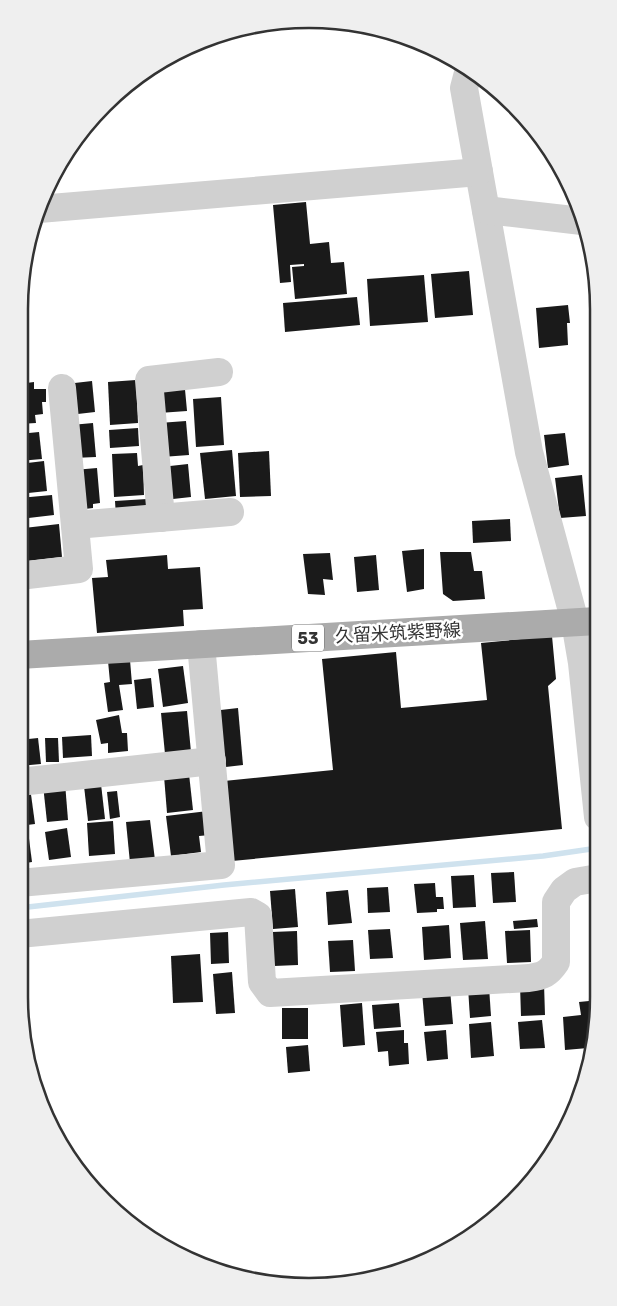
<svg xmlns="http://www.w3.org/2000/svg" width="617" height="1306" viewBox="0 0 617 1306" font-family="Rubik,'Noto Sans JP',sans-serif">
<style>
.lines{fill:none;stroke-linecap:round;stroke-linejoin:round}
.stream{stroke:#cfe2ee;stroke-width:5.5}
.building{fill:#1a1a1a}
.minor{stroke:#d0d0d0;stroke-width:28}
.major{stroke:#ababab;stroke-width:28}
.labels{text-anchor:middle;dominant-baseline:central;stroke-width:5;stroke-linejoin:round;paint-order:stroke}
.shield{fill:#fff;stroke:#707070;stroke-width:1}
.shield-label{font-size:16px;font-weight:bold;fill:#333}
.street-label{font-size:18px;fill:#333;stroke:#fff}
.rim{fill:none;stroke:#333;stroke-width:2.5}
</style>
<rect width="100%" height="100%" fill="#fff"/>
<g class="lines">
<polyline class="stream" points="19,908 224,885 543,856 598,848"/>
</g>
<g class="building">
<polygon points="306,202 310,244 329,242 331,263 344,262 347,294 295,299 292,267 304,266 304,264 290,265 291,282 280,283 273,205"/>
<polygon points="469,271 473,315 435,318 431,274"/>
<polygon points="424,275 428,322 370,326 367,279"/>
<polygon points="357,297 360,325 285,332 283,303"/>
<polygon points="568,305 570,323 567,323 568,345 539,348 536,308"/>
<polygon points="184,379 187,411 159,413 157,381"/>
<polygon points="136,380 138,423 110,425 108,382"/>
<polygon points="92,381 95,412 69,415 66,384"/>
<polygon points="34,382 34,389 46,389 46,402 42,402 43,414 35,415 36,423 19,424 19,384"/>
<polygon points="221,397 224,445 196,447 193,399"/>
<polygon points="186,421 189,455 162,457 159,423"/>
<polygon points="93,423 96,457 73,458 71,425"/>
<polygon points="138,428 139,446 110,448 109,430"/>
<polygon points="39,432 42,459 19,461 19,434"/>
<polygon points="565,433 569,465 548,468 544,435"/>
<polygon points="232,450 236,496 205,499 200,453"/>
<polygon points="269,451 271,496 240,497 238,453"/>
<polygon points="137,453 138,466 143,465 144,495 114,497 112,454"/>
<polygon points="44,461 47,491 19,494 19,464"/>
<polygon points="188,464 191,497 164,500 161,467"/>
<polygon points="97,468 100,503 93,504 93,508 77,510 74,470"/>
<polygon points="582,475 586,516 560,518 555,478"/>
<polygon points="52,495 54,515 20,519 19,498"/>
<polygon points="147,499 149,514 116,516 115,501"/>
<polygon points="510,519 511,541 473,543 472,521"/>
<polygon points="59,524 62,557 27,561 24,528"/>
<polygon points="424,549 424,589 407,592 402,551"/>
<polygon points="440,552 471,552 474,571 482,571 485,599 453,601 443,594"/>
<polygon points="330,553 333,580 323,579 325,595 308,594 303,554"/>
<polygon points="167,555 168,569 200,567 203,609 183,610 184,626 97,633 92,578 108,577 106,560"/>
<polygon points="376,555 379,590 357,592 354,557"/>
<polygon points="552,636 556,679 548,686 562,829 232,861 224,781 333,770 322,659 396,652 401,708 487,700 481,643"/>
<polygon points="130,660 132,684 119,685 123,710 108,712 104,683 110,682 108,661"/>
<polygon points="183,666 188,703 163,707 158,669"/>
<polygon points="151,678 154,707 137,709 134,680"/>
<polygon points="238,708 243,765 217,768 212,711"/>
<polygon points="187,711 191,752 165,754 161,713"/>
<polygon points="119,715 122,733 127,733 128,751 108,753 108,743 101,744 96,720"/>
<polygon points="91,735 92,756 63,758 62,737"/>
<polygon points="38,738 41,764 19,766 19,740"/>
<polygon points="45,738 58,738 59,762 46,762"/>
<polygon points="189,774 193,810 167,813 164,776"/>
<polygon points="65,783 68,820 47,822 43,785"/>
<polygon points="101,784 105,819 88,821 84,786"/>
<polygon points="30,787 35,824 19,826 19,789"/>
<polygon points="117,791 120,817 110,819 107,792"/>
<polygon points="208,811 210,835 199,836 201,852 171,856 166,816"/>
<polygon points="150,820 155,860 130,863 126,822"/>
<polygon points="113,821 115,854 89,856 87,823"/>
<polygon points="67,828 71,857 49,860 45,832"/>
<polygon points="28,831 32,862 19,864 19,832"/>
<polygon points="514,872 516,902 493,903 491,873"/>
<polygon points="474,875 476,907 453,908 451,876"/>
<polygon points="435,883 436,897 443,897 444,909 437,909 437,912 417,913 414,884"/>
<polygon points="388,887 390,912 368,913 367,888"/>
<polygon points="295,889 298,927 273,929 270,891"/>
<polygon points="348,890 352,923 328,925 326,892"/>
<polygon points="537,919 538,927 514,929 513,921"/>
<polygon points="485,921 488,959 463,960 460,923"/>
<polygon points="449,925 451,958 424,960 422,927"/>
<polygon points="390,929 393,958 370,959 368,930"/>
<polygon points="530,930 531,962 507,963 505,931"/>
<polygon points="297,931 298,965 274,966 272,932"/>
<polygon points="228,932 229,963 211,964 210,933"/>
<polygon points="353,940 355,971 330,972 328,941"/>
<polygon points="200,954 203,1002 173,1003 171,956"/>
<polygon points="232,972 235,1013 216,1014 213,974"/>
<polygon points="544,984 545,1015 521,1016 520,985"/>
<polygon points="489,987 491,1016 470,1018 468,988"/>
<polygon points="450,989 453,1024 425,1026 422,992"/>
<polygon points="589,1001 592,1027 588,1048 565,1050 563,1017 581,1015 579,1002"/>
<polygon points="362,1003 365,1045 343,1047 340,1005"/>
<polygon points="399,1003 401,1027 374,1029 372,1005"/>
<rect x="282" y="1008" width="26" height="31"/>
<polygon points="542,1020 545,1048 520,1049 518,1022"/>
<polygon points="491,1022 494,1056 471,1058 469,1024"/>
<polygon points="404,1030 404,1043 408,1043 409,1064 389,1066 388,1051 378,1052 376,1032"/>
<polygon points="446,1030 448,1059 427,1061 424,1032"/>
<polygon points="308,1045 310,1071 288,1073 286,1047"/>
</g>
<g class="lines">
<g class="minor">
<polyline points="469,69 464,88 529,452 575,622 582,663 598,817"/>
<polyline points="39,209 479,172"/>
<polyline points="486,210 582,221"/>
<polyline points="161,518 149,380 219,372"/>
<polyline points="75,525 230,512"/>
<polyline points="19,576 79,569 62,388"/>
<polyline points="19,782 212,761"/>
<polyline points="19,883 221,865 201,644"/>
<path d="M19 934 251 912 258 916 262 982 270 993 529 978C543 976 548 974 556 962V902L564 890 575 882 598 878"/>
</g>
<polyline class="major" points="19,655 597,621"/>
</g>
<g class="labels">
<rect class="shield" x="292" y="624.5" width="32" height="27" rx="4"/>
<g class="shield-label">
<text x="308" y="638">53</text>
</g>
<g class="street-label">
<text transform="translate(398 633) rotate(-3)">久留米筑紫野線</text>
</g>
</g>
<path d="M0 0H617V1306H0ZM309 28H309A281 281 0 0 1 590 309V997A281 281 0 0 1 309 1278H309A281 281 0 0 1 28 997V309A281 281 0 0 1 309 28Z" fill="#efefef" fill-rule="evenodd"/>
<path class="rim" d="M309 28H309A281 281 0 0 1 590 309V997A281 281 0 0 1 309 1278H309A281 281 0 0 1 28 997V309A281 281 0 0 1 309 28Z"/>
</svg>
